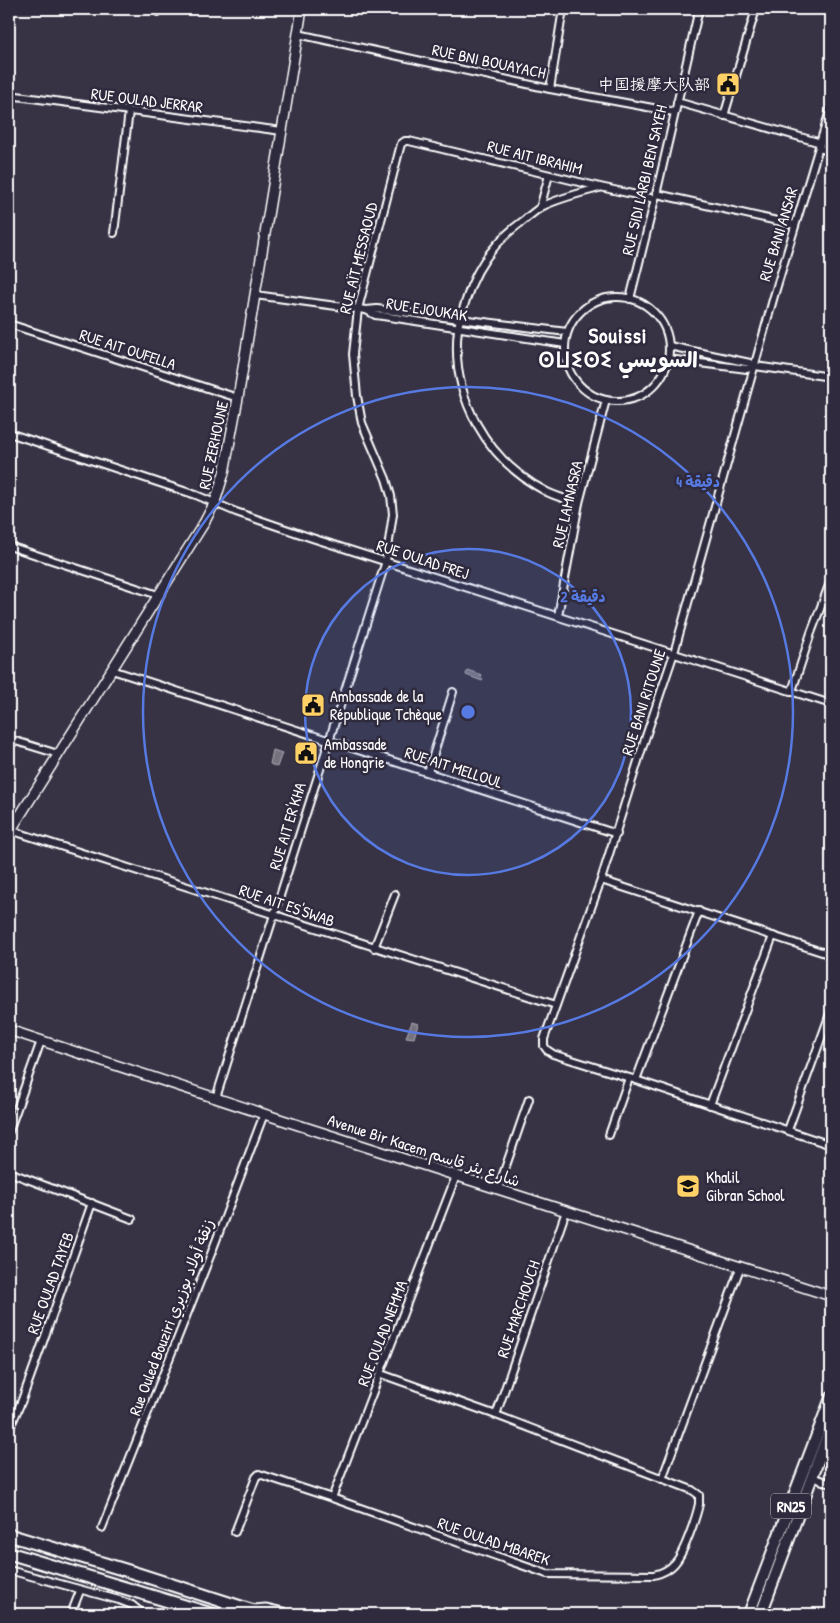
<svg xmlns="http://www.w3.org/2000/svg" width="840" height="1623" viewBox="0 0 840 1623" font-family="'Patrick Hand','Playpen Sans Arabic','LXGW WenKai TC','Noto Sans Tifinagh',sans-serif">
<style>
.water{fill:#76737f;stroke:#adabb2}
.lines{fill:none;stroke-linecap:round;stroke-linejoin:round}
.street-casing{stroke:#fff;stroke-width:10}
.secondary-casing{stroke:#fff;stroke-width:12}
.primary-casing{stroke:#fff;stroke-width:14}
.highway-casing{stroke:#fff;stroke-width:15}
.street{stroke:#2f2a3d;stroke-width:6}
.secondary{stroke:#2f2a3d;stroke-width:9}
.primary{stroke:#2f2a3d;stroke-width:10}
.highway{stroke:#2f2a3d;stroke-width:11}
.ring{fill:none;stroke:#567ae2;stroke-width:2.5}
.labels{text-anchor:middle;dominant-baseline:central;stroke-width:5;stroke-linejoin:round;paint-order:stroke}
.shield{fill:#2f2a3d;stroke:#c1bfc5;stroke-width:1}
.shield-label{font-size:15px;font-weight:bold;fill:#fff}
.street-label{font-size:16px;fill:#fff;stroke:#2f2a3d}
.poi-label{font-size:16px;fill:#fff;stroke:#2f2a3d;text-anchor:start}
.district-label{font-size:21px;font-weight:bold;letter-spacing:1px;fill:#fff;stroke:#2f2a3d}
.centre{fill:#567ae2;stroke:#2f2a3d;stroke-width:2.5}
.ring-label{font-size:15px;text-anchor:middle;font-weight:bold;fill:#567ae2;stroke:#2f2a3d;stroke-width:5;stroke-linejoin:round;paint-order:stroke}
</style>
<rect width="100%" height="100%" fill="#373345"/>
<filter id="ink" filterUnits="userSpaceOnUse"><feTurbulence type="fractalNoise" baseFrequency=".02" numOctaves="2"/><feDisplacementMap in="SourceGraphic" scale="10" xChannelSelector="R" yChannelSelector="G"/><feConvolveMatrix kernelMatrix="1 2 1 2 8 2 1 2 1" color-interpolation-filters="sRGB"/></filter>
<g filter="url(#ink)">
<g class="water">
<polygon points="467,670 482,675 481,677 483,679 482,681 466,675"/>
<polygon points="273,750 282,753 277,767 270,764"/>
<polygon points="412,1022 418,1024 414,1038 406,1037"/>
</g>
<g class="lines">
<g class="street-casing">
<g id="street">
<polyline points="157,9 158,12"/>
<polyline points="298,34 550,89 674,112"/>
<polyline points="550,89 563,9"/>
<polyline points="9,95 282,131"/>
<polyline points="677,102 821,143"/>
<polyline points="831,107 774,296 674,653 644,742 601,880 544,1039 544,1046 547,1050 553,1054 636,1080 831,1145"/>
<polyline points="724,116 756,9"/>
<polyline points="819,148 831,152"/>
<polyline points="657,194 795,225"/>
<polyline points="540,208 549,175"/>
<polyline points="114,233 129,111"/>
<polyline points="255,295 366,310 377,309 567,332"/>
<circle cx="617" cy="349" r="52"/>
<polyline points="630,299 655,199 699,9"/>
<polyline points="366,310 375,315 383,316 565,344"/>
<polyline points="9,324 238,398"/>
<polyline points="669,346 750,363 755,366 831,377"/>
<polyline points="668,359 747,369 755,366"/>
<polyline points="9,433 196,495 236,512 312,538 831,704"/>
<path d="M579 503C569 500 557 497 547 492 487 461 450 397 458 329 459 319 463 309 466 300 476 267 495 241 523 221 529 216 535 211 541 207 559 198 580 193 599 188"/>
<polyline points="9,546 158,595"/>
<polyline points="558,616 579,503 606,400"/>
<polyline points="112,670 617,834"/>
<polyline points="792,691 811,633 831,580"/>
<polyline points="9,739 58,754"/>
<polyline points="428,772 453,692"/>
<polyline points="10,830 556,1005"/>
<polyline points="601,880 831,955"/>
<polyline points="374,948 395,894"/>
<polyline points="636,1080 699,911"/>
<polyline points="216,1098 386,561 393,514 391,496 386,479 362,423 357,396 353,354 358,309 401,144 405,141 409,141 600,187 655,199"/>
<polyline points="710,1105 773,936"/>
<polyline points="788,1130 831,1011"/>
<polyline points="9,1131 41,1041"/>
<polyline points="609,1135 629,1078"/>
<polyline points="9,1172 132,1219"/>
<polyline points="498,1189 529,1099"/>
<polyline points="496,1415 566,1211"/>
<polyline points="9,1430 22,1400 44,1339 92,1203"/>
<polyline points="812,1477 831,1484"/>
<polyline points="662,1479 740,1268"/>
<polyline points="332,1498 456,1176"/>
<polyline points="102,1528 211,1254 264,1114"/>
<path d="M235 1532 256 1477 259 1474 332 1498 547 1574 654 1575C662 1573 669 1570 675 1563 684 1553 696 1518 699 1504V1495L692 1490 496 1415 381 1374"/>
<polyline points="9,1570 119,1600 132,1605 143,1614"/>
<polyline points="71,1614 80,1591"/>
</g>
</g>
<g class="secondary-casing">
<g id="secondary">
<polyline points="9,833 204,523 215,502 224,473 238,398 302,9"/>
<polyline points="9,1030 264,1114 831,1296"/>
</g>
</g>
<g class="primary-casing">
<g id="primary">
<polyline points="749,1614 831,1398"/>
<polyline points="761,1614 831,1426"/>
</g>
</g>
<g class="highway-casing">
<g id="highway">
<polyline points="9,1535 135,1573 263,1614"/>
<polyline points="9,1553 211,1614"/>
<polyline points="254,1611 266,1610 283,1614"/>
<polyline points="762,1611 763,1614"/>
</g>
</g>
<use href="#street" class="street"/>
<use href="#secondary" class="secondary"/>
<use href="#primary" class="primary"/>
<use href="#highway" class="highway"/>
</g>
</g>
<circle cx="468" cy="712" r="163" fill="#567ae2" fill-opacity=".12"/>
<g class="ring">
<circle cx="468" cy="712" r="163"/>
<circle cx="468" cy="712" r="325"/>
</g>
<defs>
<g id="civic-square" transform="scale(1.25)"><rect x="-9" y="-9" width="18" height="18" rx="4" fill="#ffd166" stroke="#2f2a3d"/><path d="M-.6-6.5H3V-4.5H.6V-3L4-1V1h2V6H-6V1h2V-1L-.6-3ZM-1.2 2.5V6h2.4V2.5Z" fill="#111"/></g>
<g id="school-square" transform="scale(1.25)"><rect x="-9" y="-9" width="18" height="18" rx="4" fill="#ffd166" stroke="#2f2a3d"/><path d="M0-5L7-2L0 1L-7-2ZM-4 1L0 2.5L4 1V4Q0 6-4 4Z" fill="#111"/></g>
</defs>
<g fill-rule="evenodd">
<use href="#civic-square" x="728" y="84"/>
<use href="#civic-square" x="313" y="705"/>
<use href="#civic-square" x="306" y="753"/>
<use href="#school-square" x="688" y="1186"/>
</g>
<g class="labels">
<rect class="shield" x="771" y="1493.5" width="40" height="25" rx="4"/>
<g class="shield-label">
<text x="791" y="1506">RN25</text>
</g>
<g class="street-label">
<text transform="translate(489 61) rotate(12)">RUE BNI BOUAYACH</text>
<text transform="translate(147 100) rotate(7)">RUE OULAD JERRAR</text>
<text transform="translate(535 157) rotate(14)">RUE AIT IBRAHIM</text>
<text transform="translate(644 180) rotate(-77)">RUE SIDI LARBI BEN SAYEH</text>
<text transform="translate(778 234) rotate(-73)">RUE BANI ANSAR</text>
<text transform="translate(358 258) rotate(-76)">RUE AÏT MESSAOUD</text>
<text transform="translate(427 309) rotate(9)">RUE EJOUKAK</text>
<text transform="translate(128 349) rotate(18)">RUE AIT OUFELLA</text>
<text transform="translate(213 445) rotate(-78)">RUE ZERHOUNE</text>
<text transform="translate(567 504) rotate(-77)">RUE LAMNASRA</text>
<text transform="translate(423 559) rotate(18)">RUE OULAD FREJ</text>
<text transform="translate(643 702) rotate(-72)">RUE BANI RITOUNE</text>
<text transform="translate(454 767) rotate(18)">RUE AIT MELLOUL</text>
<text transform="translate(287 826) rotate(-73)">RUE AIT ER'KHA</text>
<text transform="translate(287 905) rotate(19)">RUE AIT ES'SWAB</text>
<text transform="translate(424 1150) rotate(18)">Avenue Bir Kacem شارع بئر قاسم</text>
<text transform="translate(50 1283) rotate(-70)">RUE OULAD TAYEB</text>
<text transform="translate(518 1309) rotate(-71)">RUE MARCHOUCH</text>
<text transform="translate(171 1317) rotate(-69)">Rue Ouled Bouziri زنقة أولاد بوزيري</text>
<text transform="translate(382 1333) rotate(-69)">RUE OULAD NEMMA</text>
<text transform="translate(494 1541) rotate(19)">RUE OULAD MBAREK</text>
</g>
<g class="poi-label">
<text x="710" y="84" text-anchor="end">中国援摩大队部</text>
<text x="330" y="696">Ambassade de la<tspan x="330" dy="18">République Tchèque</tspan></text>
<text x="324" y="744">Ambassade<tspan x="324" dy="18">de Hongrie</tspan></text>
<text x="706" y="1177">Khalil<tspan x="706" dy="18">Gibran School</tspan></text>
</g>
<g class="district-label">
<text x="618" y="335">Souissi<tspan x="618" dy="24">ⵙⵡⵉⵙⵉ السويسي</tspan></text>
</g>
</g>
<circle cx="468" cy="712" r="8" class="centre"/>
<g class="ring-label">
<text x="698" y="487">4 دقيقة</text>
<text x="583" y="602">2 دقيقة</text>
</g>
<rect width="840" height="1623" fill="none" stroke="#2f2a3d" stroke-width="30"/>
<rect x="15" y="15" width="810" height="1593" fill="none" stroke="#fff" stroke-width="2" filter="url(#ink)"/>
</svg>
